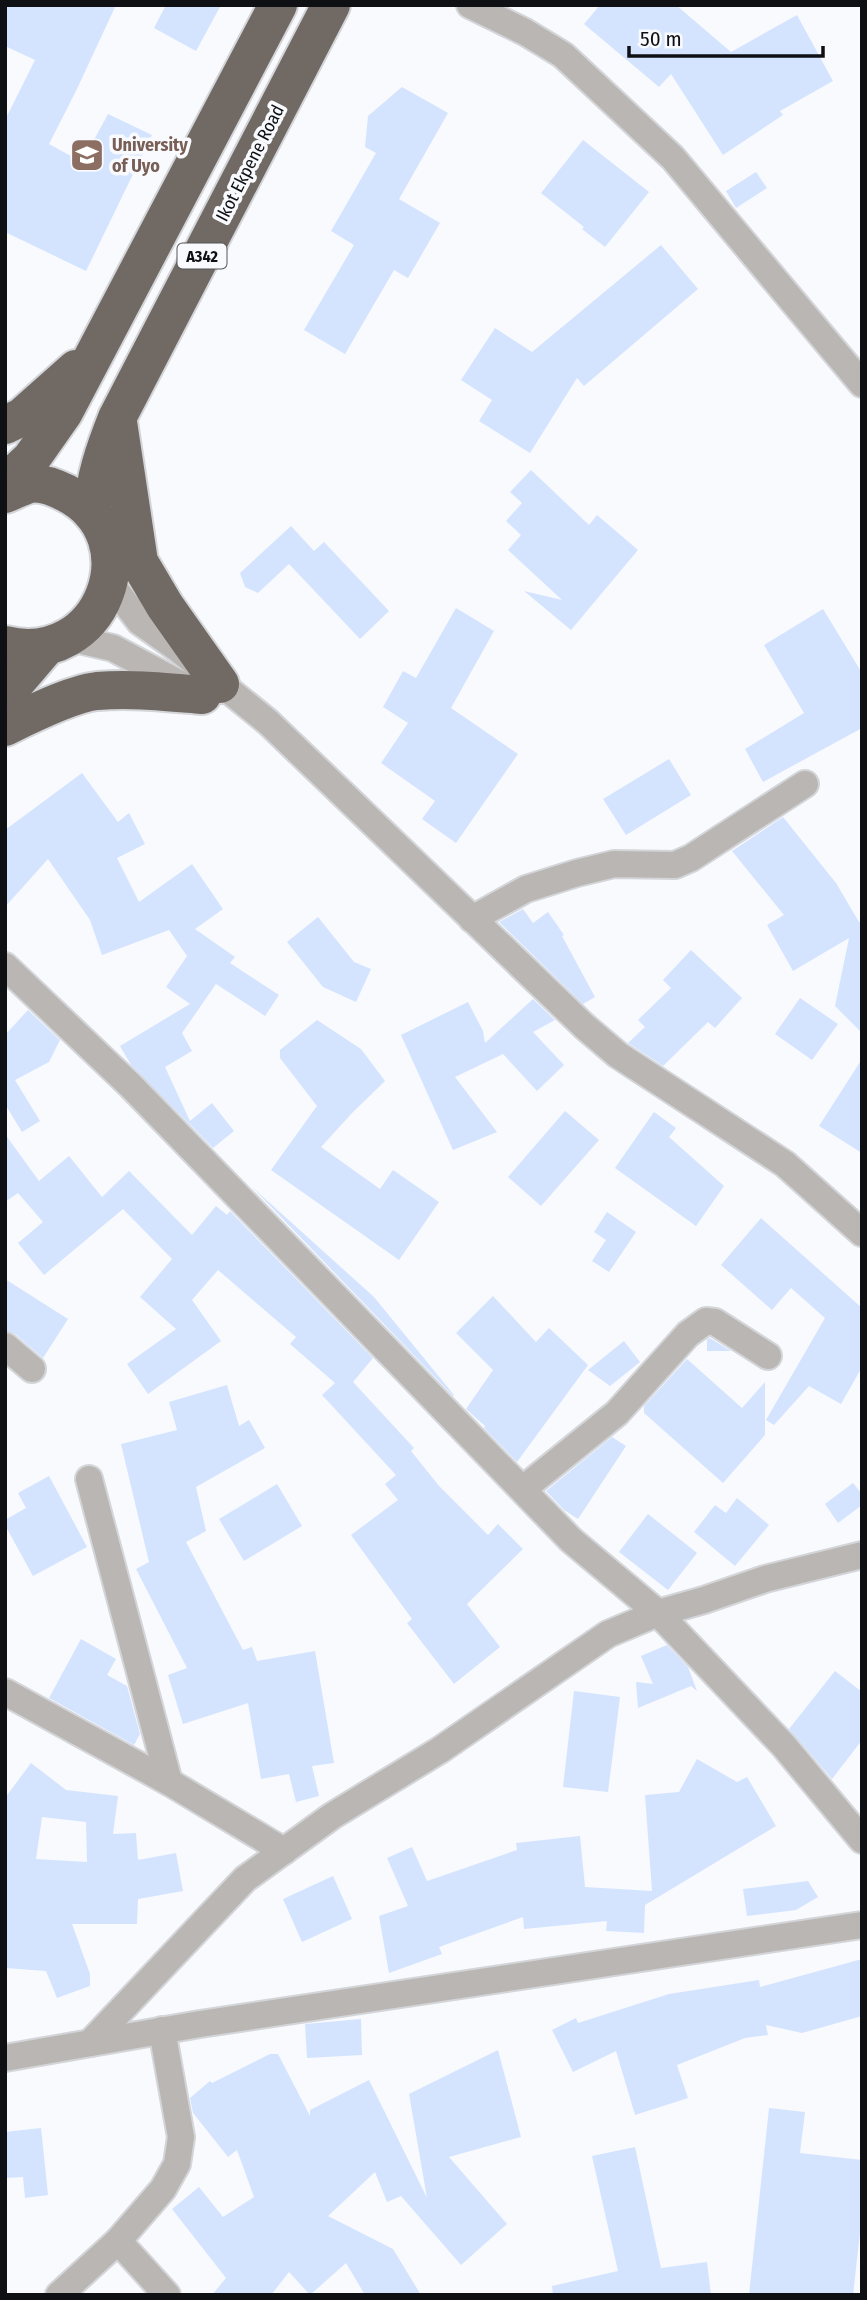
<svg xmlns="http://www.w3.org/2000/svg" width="867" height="2300" viewBox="0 0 867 2300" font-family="'Fira Sans Condensed',sans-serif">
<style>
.building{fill:#d4e4ff;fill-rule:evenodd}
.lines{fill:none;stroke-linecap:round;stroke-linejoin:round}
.minor-casing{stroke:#d3d5d8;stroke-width:30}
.highway-casing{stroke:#d3d5d8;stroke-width:42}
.minor{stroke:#bab6b3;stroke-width:26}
.highway{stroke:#716964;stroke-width:38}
.labels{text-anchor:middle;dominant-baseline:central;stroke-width:7;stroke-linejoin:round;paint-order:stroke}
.shield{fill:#f8fafe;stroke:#55565a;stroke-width:2}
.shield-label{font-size:16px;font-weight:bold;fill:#0f1013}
.education-label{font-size:18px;font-weight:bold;fill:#785e54;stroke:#f8fafe;text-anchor:start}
.street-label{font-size:18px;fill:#0f1013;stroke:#f8fafe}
</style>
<rect width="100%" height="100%" fill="#f8fafe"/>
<g class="building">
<polygon points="5,5 116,5 76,91 49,144 82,162 108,114 152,135 86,271 5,232 5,120 35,60 5,46"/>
<polygon points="166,5 221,5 196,51 154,28"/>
<polygon points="600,5 676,5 731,52 797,15 833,81 780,111 783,115 723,155 671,74 659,87 584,24"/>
<polygon points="402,87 448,113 399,199 440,223 408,278 394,270 345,354 304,330 354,245 331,231 376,153 365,147 368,116"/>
<polygon points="583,140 649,192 605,247 582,229 584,227 541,193"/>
<polygon points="756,172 767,188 736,208 726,191"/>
<polygon points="661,245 698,289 584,386 577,378 530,453 479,421 492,400 461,380 495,328 532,352"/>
<polygon points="531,470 589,525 597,515 638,550 571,630 524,591 562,600 508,550 521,535 506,521 522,503 510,492"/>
<polygon points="291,526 314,551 324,542 389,611 360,639 289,564 258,593 245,587 240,573"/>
<polygon points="456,608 494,631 451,708 518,754 456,843 422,819 435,801 381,763 408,723 383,707 403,671 416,678"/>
<polygon points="823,609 862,673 862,728 763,782 745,749 804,713 764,645"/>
<polygon points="669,759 691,795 626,835 603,799"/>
<polygon points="82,773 118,822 129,813 145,844 117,858 139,902 192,864 223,909 195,929 235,957 230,963 279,995 265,1016 216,984 182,1033 192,1051 165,1067 190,1121 212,1103 234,1131 213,1148 131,1065 120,1046 190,1004 166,987 187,956 169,930 102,955 90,920 48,859 5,907 5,830"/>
<polygon points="783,817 836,883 859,922 862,923 862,1033 835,1006 849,938 793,971 767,925 784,915 732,851"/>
<polygon points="523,909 533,923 548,912 564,935 562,936 595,997 583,1004 499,922"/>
<polygon points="318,917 354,962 371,969 356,1002 323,987 287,942"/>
<polygon points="691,950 742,998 715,1028 708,1022 663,1066 628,1043 645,1027 638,1020 671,988 663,980"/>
<polygon points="800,998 838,1024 812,1060 775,1034"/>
<polygon points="533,999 555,1020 533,1032 564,1065 537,1091 503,1054 455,1077 497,1132 453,1150 401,1035 468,1002 483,1031 485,1043"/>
<polygon points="28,1010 60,1040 49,1062 15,1080 40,1121 22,1132 5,1104 5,1035"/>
<polygon points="317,1020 361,1049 385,1081 352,1113 321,1147 380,1189 393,1170 439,1202 399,1260 271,1170 317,1106 280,1058 280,1050"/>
<polygon points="862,1059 862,1153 819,1126"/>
<polygon points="565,1111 599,1140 541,1206 508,1177"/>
<polygon points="654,1112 676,1128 669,1137 724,1186 696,1226 615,1168"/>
<polygon points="5,1134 39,1181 69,1156 102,1197 129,1171 192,1235 216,1206 227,1215 230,1211 373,1358 353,1382 414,1448 411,1451 440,1487 488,1535 498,1524 523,1549 467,1604 500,1647 454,1684 407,1623 412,1619 351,1535 398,1500 385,1484 396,1475 322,1395 335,1383 290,1344 296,1337 218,1270 192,1300 221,1341 148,1394 127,1364 176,1329 140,1297 172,1259 123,1209 44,1275 18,1243 43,1222 18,1193 5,1202"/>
<polygon points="252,1187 374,1297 454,1395 453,1396"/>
<polygon points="607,1212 636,1232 609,1272 592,1261 606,1240 594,1232"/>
<polygon points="761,1218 862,1308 862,1367 841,1404 809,1386 774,1425 766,1420 825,1318 791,1288 772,1310 721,1265"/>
<polygon points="5,1279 68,1319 43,1358 15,1334 5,1331"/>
<polygon points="493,1296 536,1342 549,1328 588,1365 517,1462 484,1428 485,1426 466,1409 493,1370 456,1333"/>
<polygon points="710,1338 731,1351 707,1351 707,1339"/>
<polygon points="624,1341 640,1362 610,1386 588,1370"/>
<polygon points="687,1359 742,1408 765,1382 765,1435 723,1483 644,1413 644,1406"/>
<polygon points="227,1385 239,1426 249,1420 265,1448 196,1487 206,1531 186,1542 243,1650 252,1647 257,1661 315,1651 334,1763 312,1766 319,1796 296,1802 289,1774 261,1779 248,1703 183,1724 168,1675 187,1668 136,1569 149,1562 121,1444 177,1430 169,1402"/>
<polygon points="612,1437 626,1446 578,1519 564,1510 546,1491"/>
<polygon points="49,1476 87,1547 33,1576 5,1525 5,1520 26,1508 18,1493"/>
<polygon points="853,1483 862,1494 862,1505 838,1523 825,1504"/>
<polygon points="277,1484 302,1526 244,1561 219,1519"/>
<polygon points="737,1498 769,1525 735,1566 694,1532 715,1505 726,1513"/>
<polygon points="648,1514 697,1553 668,1590 619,1552"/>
<polygon points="81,1639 116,1659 107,1675 127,1686 140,1734 134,1745 49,1698"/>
<polygon points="667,1645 688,1667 697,1691 691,1686 638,1708 636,1682 653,1684 641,1656"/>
<polygon points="835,1671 862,1692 862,1740 832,1779 789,1729"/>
<polygon points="574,1691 620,1697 608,1792 563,1787"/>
<polygon points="697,1759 737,1782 747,1777 776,1826 645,1905 644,1933 606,1931 607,1921 524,1929 523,1917 439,1947 442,1954 389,1973 379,1916 408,1906 387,1858 412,1847 427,1881 517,1850 516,1843 580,1836 585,1887 652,1891 645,1795 679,1792"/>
<path d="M31 1763 66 1790 118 1796 113 1834 136 1833 138 1860 176 1853 183 1891 138 1899 137 1924H72L90 1974V1986L57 1998 46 1971 5 1968V1798ZM42 1817 86 1822 87 1862 36 1859Z"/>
<polygon points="333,1876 352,1919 302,1942 283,1899"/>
<polygon points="808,1881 818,1897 796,1910 747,1916 743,1889"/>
<polygon points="862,1959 862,2016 802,2033 766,2025 768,2035 745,2038 677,2065 688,2098 635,2115 616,2051 573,2072 552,2030 576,2018 578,2023 669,1994 759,1980 760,1987"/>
<polygon points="361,2019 362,2055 307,2058 305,2024"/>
<polygon points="498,2050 521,2137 449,2157 507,2224 461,2265 401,2196 387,2202 375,2172 328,2216 393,2249 421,2295 365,2295 346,2263 310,2295 289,2272 271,2295 212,2295 226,2278 172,2209 199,2187 223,2217 254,2197 237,2150 228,2157 193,2113 190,2098 210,2081 212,2083 270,2054 278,2054 310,2116 310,2110 369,2080 427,2198 409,2094"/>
<polygon points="769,2108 805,2112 800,2153 862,2160 862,2215 853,2295 749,2295"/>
<polygon points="41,2128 48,2195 25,2198 23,2177 5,2178 5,2132"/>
<polygon points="635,2147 661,2268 707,2262 711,2295 553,2295 552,2286 618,2271 592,2156"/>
</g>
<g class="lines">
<g class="minor-casing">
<g id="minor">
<polyline points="470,5 525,32 563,55 673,158 862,384"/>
<polyline points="110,583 140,622 178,649 268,722 584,1026 618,1055 785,1164 862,1233"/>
<polyline points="70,638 113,648 186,687"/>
<polyline points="472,919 526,889 577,873 614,864 675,865 691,858 805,784"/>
<polyline points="5,966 131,1086 571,1540 658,1613 784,1746 862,1840"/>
<polyline points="5,1346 32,1369"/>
<polyline points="89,1479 169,1782"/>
<polyline points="523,1489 617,1413 688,1334 706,1321 715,1322 768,1356"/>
<polyline points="5,1692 169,1782 284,1851"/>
<polyline points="90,2043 245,1879 332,1816 440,1750 608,1634 658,1613 704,1600 765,1579 862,1555"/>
<polyline points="5,2058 200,2024 862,1925"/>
<polyline points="118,2241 167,2295"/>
<polyline points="59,2295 118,2241 163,2189 177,2164 181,2137 162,2030"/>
</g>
</g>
<g class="highway-casing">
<g id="highway">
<polyline points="118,422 139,562 165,606 220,684"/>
<polyline points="5,425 22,417 76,369"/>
<polyline points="5,483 31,459 64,412 278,5"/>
<path d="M5 494C13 491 22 486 30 484 42 482 56 488 66 493 152 537 103 669 5 645"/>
<path d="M92 513C95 477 104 451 117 418L331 5"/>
<polyline points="5,695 46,647"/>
<path d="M5 727C29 715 71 694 97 691 132 688 167 692 202 695"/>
</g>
</g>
<use href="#minor" class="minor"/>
<use href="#highway" class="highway"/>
</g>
<defs>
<g id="university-square" transform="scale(1.75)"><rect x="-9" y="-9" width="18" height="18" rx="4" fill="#8d6e63" stroke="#f8fafe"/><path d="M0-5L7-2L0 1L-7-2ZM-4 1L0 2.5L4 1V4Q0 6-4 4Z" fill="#fff"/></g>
</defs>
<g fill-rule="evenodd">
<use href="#university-square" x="87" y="155"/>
</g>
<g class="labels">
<rect class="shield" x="177.5" y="243.5" width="49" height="25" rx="5"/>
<g class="shield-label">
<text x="202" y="256">A342</text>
</g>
<g class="education-label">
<text x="112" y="145">University<tspan x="112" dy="21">of Uyo</tspan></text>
</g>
<g class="street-label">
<text transform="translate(250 163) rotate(-63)">Ikot Ekpene Road</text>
</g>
</g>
<rect width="867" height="2300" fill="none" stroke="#0f1013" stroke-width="14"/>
<path d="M629 46v10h194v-10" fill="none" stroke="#0f1013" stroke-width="3.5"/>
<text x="640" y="46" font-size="21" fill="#0f1013" stroke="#f8fafe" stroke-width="5" paint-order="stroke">50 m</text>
</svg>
